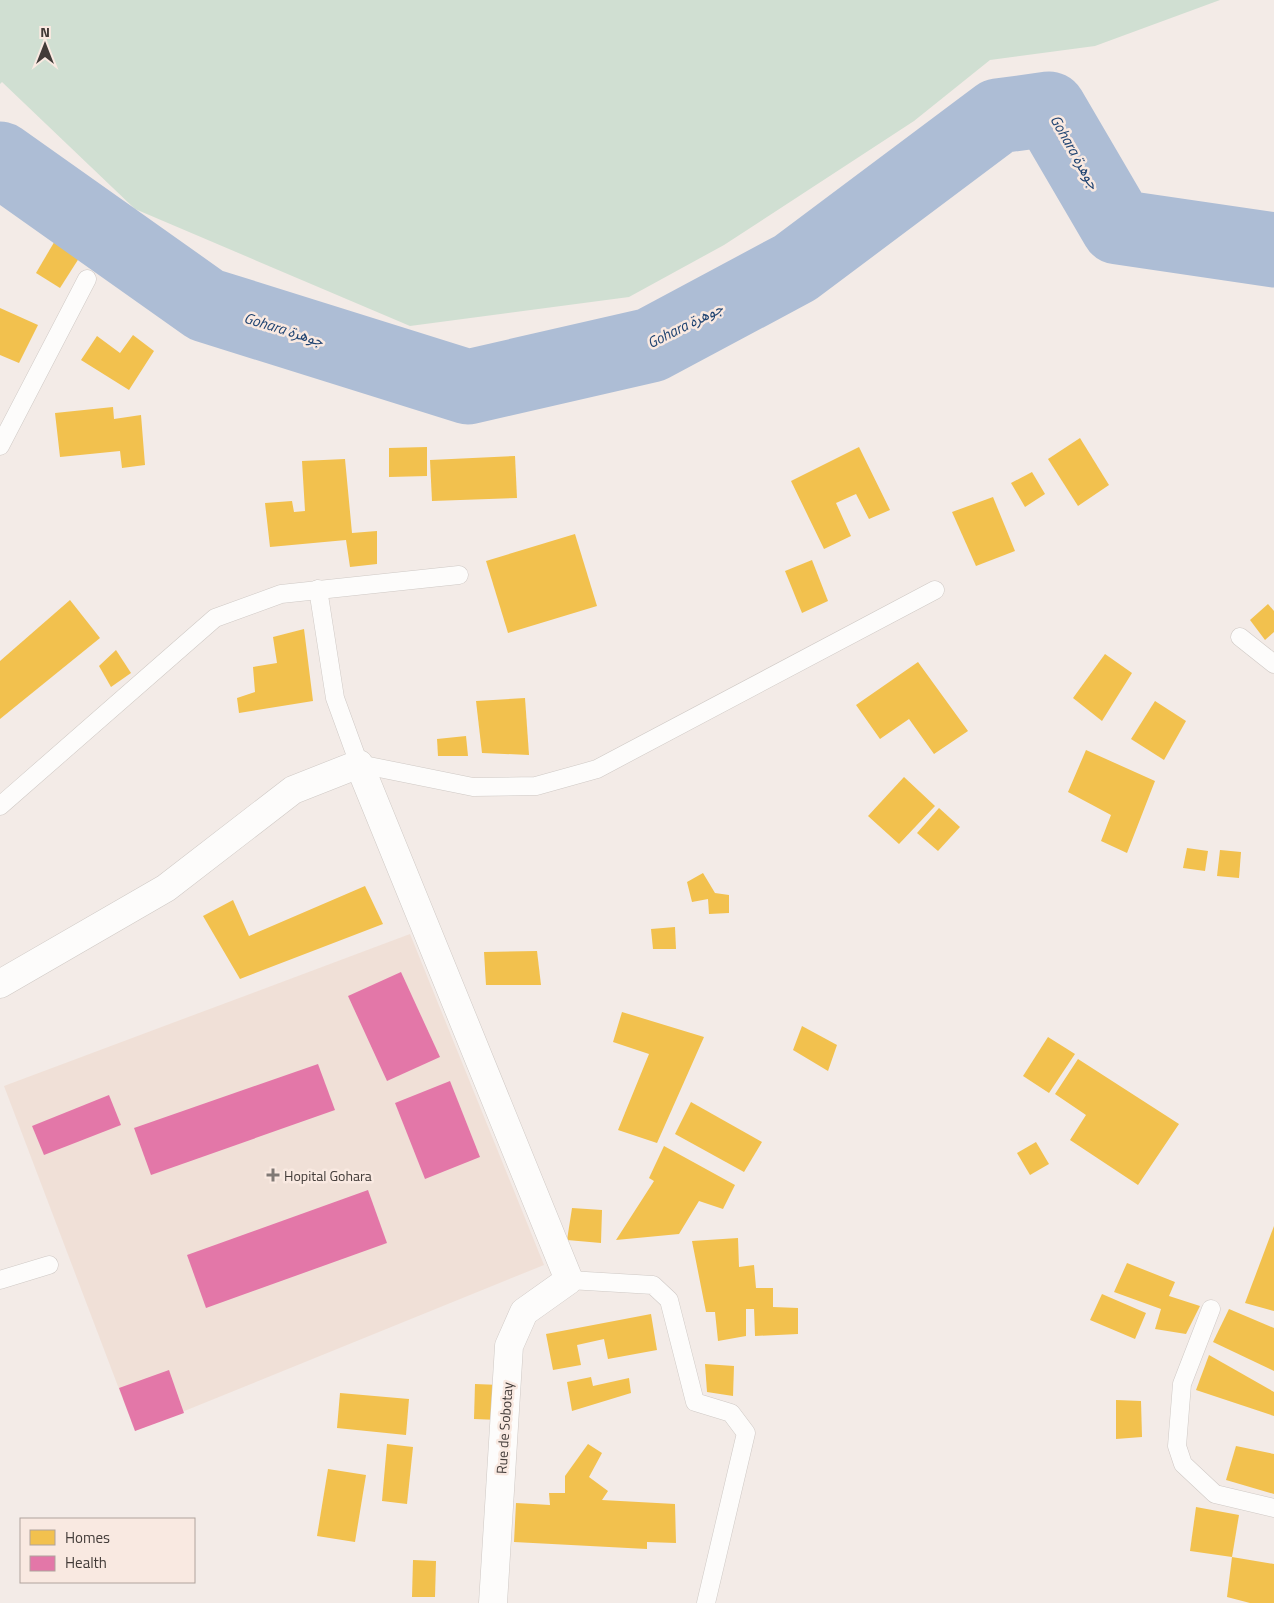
<svg xmlns="http://www.w3.org/2000/svg" width="1274" height="1603" viewBox="0 0 1274 1603" font-family="'Titillium Web','Noto Sans Arabic',sans-serif">
<style>
.built{fill:#f0e0d7}
.green{fill:#d0dfd2}
.homes{fill:#f2c14e}
.health{fill:#e377a8}
.lines{fill:none;stroke-linecap:round;stroke-linejoin:round}
.river{stroke:#adbdd5;stroke-width:75}
.lane-casing{stroke:#cfc9c5;stroke-width:19}
.street-casing{stroke:#cfc9c5;stroke-width:29}
.lane{stroke:#fdfcfb;stroke-width:18}
.street{stroke:#fdfcfb;stroke-width:28}
.poi-dot{fill:#807975;stroke:#f9e9e1;stroke-width:2}
.labels{text-anchor:middle;dominant-baseline:central;stroke-width:5;stroke-linejoin:round;paint-order:stroke}
.poi-label{font-size:14px;fill:#423b38;stroke:#f9e9e1;text-anchor:start}
.street-label{font-size:14px;fill:#423b38;stroke:#f9e9e1}
.water-label{font-size:15px;font-style:italic;fill:#1f4371;stroke:#f9e9e1}
</style>
<rect width="100%" height="100%" fill="#f3ebe7"/>
<polygon class="built" points="410,934 544,1265 135,1431 4,1086"/>
<polygon class="green" points="0,0 1220,0 1095,46 990,60 914,121 724,245 629,297 410,326 135,209 2,82 0,84"/>
<g class="homes">
<polygon points="56,239 81,255 60,288 36,273"/>
<polygon points="0,308 38,325 19,363 0,355"/>
<polygon points="133,335 154,351 129,390 81,360 97,336 120,353"/>
<polygon points="113,407 114,419 141,415 145,465 122,468 120,451 60,457 55,413"/>
<polygon points="1080,438 1109,485 1078,506 1048,459"/>
<polygon points="427,447 427,476 389,477 389,448"/>
<polygon points="859,447 890,510 869,519 856,494 836,503 851,536 824,549 791,481"/>
<polygon points="515,456 517,498 432,501 430,460"/>
<polygon points="345,459 352,533 377,531 377,564 350,567 346,540 270,547 265,503 292,501 294,512 305,511 302,461"/>
<polygon points="1032,472 1045,494 1025,507 1011,483"/>
<polygon points="993,497 1015,551 976,566 952,512"/>
<polygon points="575,534 597,606 508,633 486,561"/>
<polygon points="812,560 828,601 802,613 785,571"/>
<polygon points="70,600 100,638 0,719 0,661"/>
<polygon points="1268,604 1274,611 1274,632 1265,640 1250,620"/>
<polygon points="304,629 313,701 239,713 237,698 255,692 253,667 277,663 273,637"/>
<polygon points="116,650 131,673 111,687 99,666"/>
<polygon points="1105,654 1132,673 1102,721 1073,698"/>
<polygon points="918,662 968,731 934,754 909,719 880,739 856,705"/>
<polygon points="525,698 529,755 482,753 476,701"/>
<polygon points="1155,701 1186,721 1164,760 1131,739"/>
<polygon points="466,736 468,756 438,756 437,739"/>
<polygon points="1086,750 1155,781 1127,853 1101,841 1111,815 1068,792"/>
<polygon points="904,777 935,806 899,844 868,816"/>
<polygon points="939,808 960,827 938,851 917,833"/>
<polygon points="1187,848 1208,851 1205,871 1183,868"/>
<polygon points="1220,850 1241,852 1239,878 1217,876"/>
<polygon points="703,873 715,893 729,895 729,913 709,914 708,899 692,902 687,882"/>
<polygon points="365,886 383,924 240,979 203,916 233,900 249,936"/>
<polygon points="675,927 676,949 653,949 651,929"/>
<polygon points="537,951 541,985 486,985 484,952"/>
<polygon points="622,1012 704,1037 657,1143 618,1130 649,1054 613,1042"/>
<polygon points="802,1026 837,1045 828,1071 793,1050"/>
<polygon points="1048,1037 1075,1054 1049,1093 1023,1076"/>
<polygon points="1078,1059 1179,1124 1138,1185 1070,1140 1086,1115 1055,1094"/>
<polygon points="691,1102 762,1142 744,1172 675,1134"/>
<polygon points="1036,1142 1049,1164 1030,1175 1017,1153"/>
<polygon points="664,1146 735,1185 723,1209 699,1201 679,1234 616,1240 654,1181 649,1178"/>
<polygon points="572,1208 602,1210 601,1243 567,1240"/>
<polygon points="1274,1226 1274,1311 1245,1303"/>
<polygon points="738,1238 739,1267 754,1265 756,1288 773,1288 773,1307 798,1308 798,1334 755,1336 754,1309 746,1309 746,1336 718,1341 715,1312 706,1312 692,1241"/>
<polygon points="1127,1263 1175,1282 1169,1296 1200,1306 1186,1334 1155,1329 1161,1309 1114,1292"/>
<polygon points="1102,1294 1146,1313 1135,1339 1090,1320"/>
<polygon points="1229,1309 1274,1328 1274,1371 1213,1342"/>
<polygon points="651,1314 657,1350 608,1359 604,1339 577,1345 581,1365 553,1370 546,1334"/>
<polygon points="1209,1355 1274,1392 1274,1416 1196,1390"/>
<polygon points="705,1364 734,1366 733,1396 707,1392"/>
<polygon points="591,1377 593,1386 629,1378 631,1393 572,1411 567,1382"/>
<polygon points="475,1384 500,1385 499,1420 474,1419"/>
<polygon points="340,1393 409,1399 406,1435 337,1428"/>
<polygon points="1116,1400 1141,1401 1142,1437 1116,1439"/>
<polygon points="387,1444 413,1447 407,1504 382,1501"/>
<polygon points="588,1444 602,1453 589,1477 608,1491 602,1500 675,1504 676,1543 647,1542 647,1549 514,1542 516,1503 550,1505 549,1493 565,1493 565,1476"/>
<polygon points="1236,1446 1274,1454 1274,1494 1226,1480"/>
<polygon points="328,1469 366,1475 355,1542 317,1536"/>
<polygon points="1196,1507 1239,1515 1232,1557 1190,1551"/>
<polygon points="1232,1557 1274,1564 1274,1603 1250,1603 1227,1597"/>
<polygon points="413,1560 436,1561 435,1597 412,1597"/>
</g>
<g class="health">
<polygon points="401,972 440,1057 387,1081 348,996"/>
<polygon points="318,1064 335,1110 151,1175 134,1128"/>
<polygon points="450,1081 480,1157 425,1179 395,1103"/>
<polygon points="109,1095 121,1125 44,1155 32,1126"/>
<polygon points="368,1190 387,1243 206,1308 187,1255"/>
<polygon points="169,1370 184,1413 135,1431 119,1388"/>
</g>
<g class="lines">
<polyline class="river" points="0,159 206,305 468,387 651,345 795,268 998,116 1049,109 1118,227 1274,250"/>
<g class="lane-casing">
<g id="lane">
<polyline points="0,446 87,279"/>
<polyline points="318,589 335,698 359,764 473,787 536,786 597,769 935,590"/>
<polyline points="1240,637 1274,664"/>
<polyline points="0,806 215,618 281,594 459,575"/>
<polyline points="0,1280 49,1265"/>
<polyline points="569,1280 653,1285 669,1300 695,1402 731,1413 746,1433 706,1603"/>
<polyline points="1211,1309 1182,1384 1177,1446 1183,1464 1215,1494 1274,1508"/>
</g>
</g>
<g class="street-casing">
<polyline id="street" points="0,984 166,888 293,790 359,764 569,1280 524,1312 509,1346 493,1603"/>
</g>
<use href="#lane" class="lane"/>
<use href="#street" class="street"/>
</g>
<path class="poi-dot" d="M270.5 1167.5h5v5h5v5h-5v5h-5v-5h-5v-5h5z"/>
<g class="labels">
<g class="poi-label">
<text x="284" y="1175">Hopital Gohara</text>
</g>
<g class="street-label">
<text transform="translate(504 1428) rotate(-86)">Rue de Sobotay</text>
</g>
<g class="water-label">
<text transform="translate(1075 152) rotate(60)">Gohara جوهرة</text>
<text transform="translate(685 325) rotate(-27)">Gohara جوهرة</text>
<text transform="translate(284 329) rotate(17)">Gohara جوهرة</text>
</g>
</g>
<rect x="20" y="1518" width="175" height="65" fill="#f9e9e1" stroke="#b0a39d"/>
<rect x="30" y="1530" width="25" height="15" fill="#f2c14e" stroke="#b0a39d"/>
<text x="65" y="1543" font-size="15" fill="#423b38">Homes</text>
<rect x="30" y="1556" width="25" height="15" fill="#e377a8" stroke="#b0a39d"/>
<text x="65" y="1568" font-size="15" fill="#423b38">Health</text>
<g transform="translate(45 45)" stroke="#f9e9e1" stroke-width="4" paint-order="stroke">
<path d="M0-4L9 19L0 12L-9 19Z" fill="#423b38"/>
<text y="-8" font-size="14" font-weight="bold" text-anchor="middle" fill="#423b38">N</text>
</g>
</svg>
